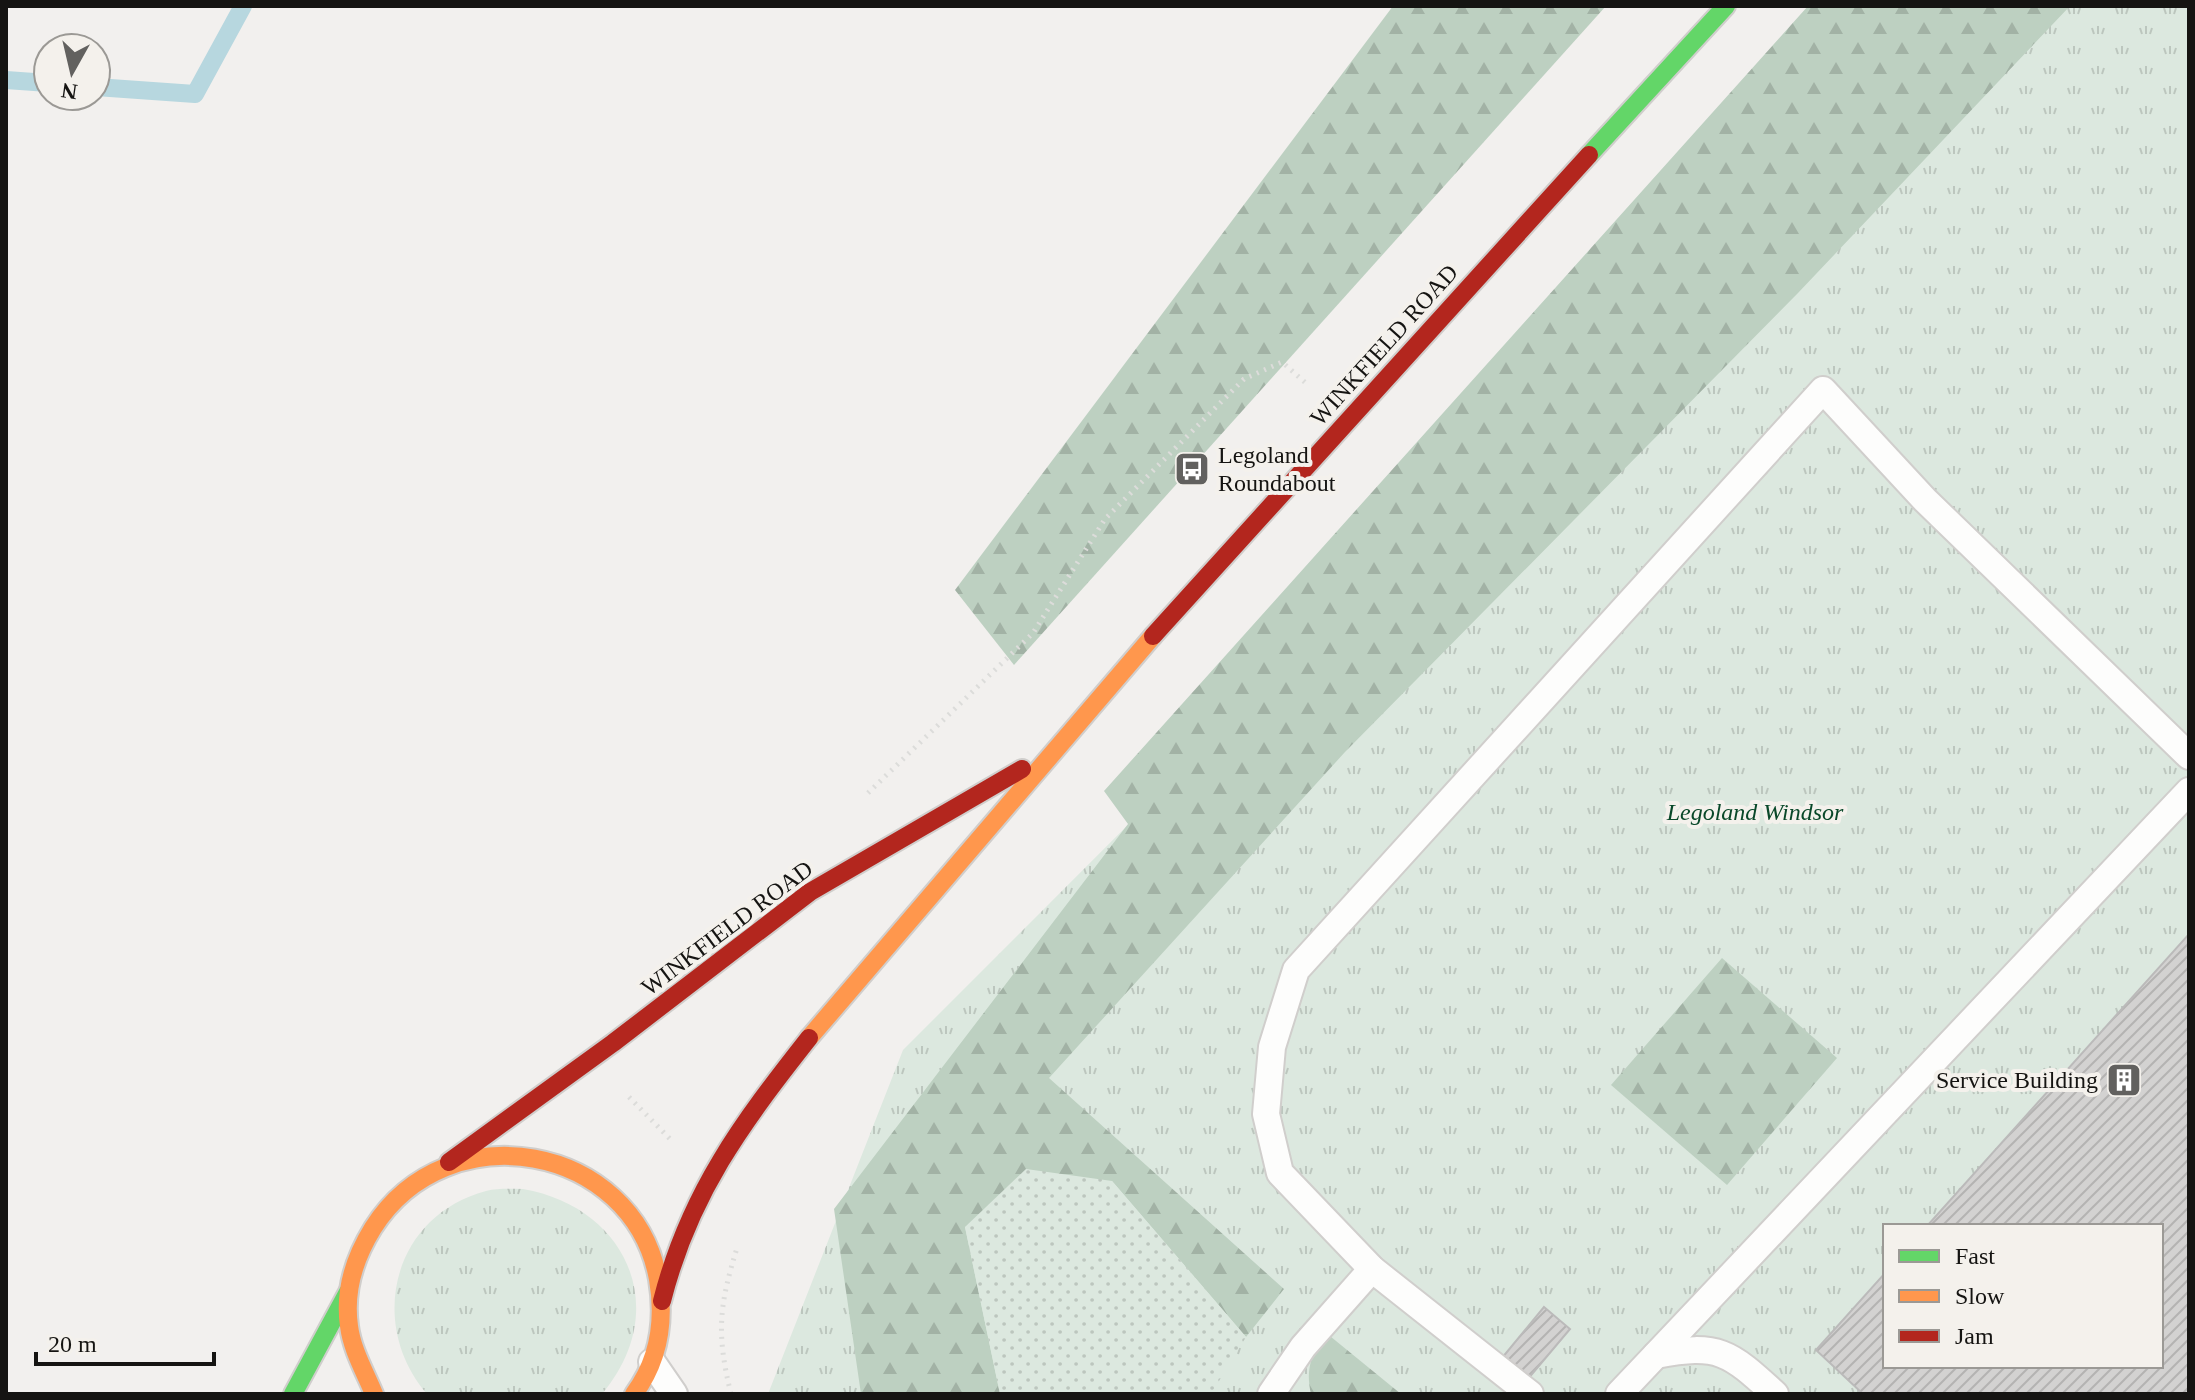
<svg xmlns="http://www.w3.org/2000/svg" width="2195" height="1400" viewBox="0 0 2195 1400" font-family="'Times New Roman',serif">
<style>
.grass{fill:url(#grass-tufts);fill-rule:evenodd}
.forest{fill:url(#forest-firs)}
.garden{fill:url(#garden-dots)}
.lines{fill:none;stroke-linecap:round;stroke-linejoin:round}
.stream{stroke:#b7d7df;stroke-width:18}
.building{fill:url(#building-hatch);stroke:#bbbaba;stroke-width:2}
.lane-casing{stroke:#d0cecc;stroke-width:30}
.fast-casing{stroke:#d0cecc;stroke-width:22}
.slow-casing{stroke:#d0cecc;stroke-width:22}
.jam-casing{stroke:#d0cecc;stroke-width:22}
.path{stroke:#dcdcda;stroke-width:5;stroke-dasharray:2 6;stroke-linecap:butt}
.lane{stroke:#fdfdfc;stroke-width:26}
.fast{stroke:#63d668;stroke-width:18}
.slow{stroke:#ff974d;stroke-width:18}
.jam{stroke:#b3261e;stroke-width:18}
.labels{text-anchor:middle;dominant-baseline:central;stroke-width:8;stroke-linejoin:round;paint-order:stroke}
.street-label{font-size:24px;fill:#151412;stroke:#f4f1ec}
.poi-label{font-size:24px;fill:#151412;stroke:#f4f1ec;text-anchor:start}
.park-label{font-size:24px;font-style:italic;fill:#094829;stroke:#f4f1ec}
</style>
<defs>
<pattern id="grass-tufts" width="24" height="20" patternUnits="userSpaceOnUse" patternTransform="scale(2)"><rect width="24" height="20" fill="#dce8df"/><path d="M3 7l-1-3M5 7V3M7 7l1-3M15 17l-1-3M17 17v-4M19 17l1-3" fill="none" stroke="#bcc6be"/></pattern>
<pattern id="forest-firs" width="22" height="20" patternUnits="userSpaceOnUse" patternTransform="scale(2)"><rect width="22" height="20" fill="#bdd0c1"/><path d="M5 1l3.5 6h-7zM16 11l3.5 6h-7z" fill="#a2b2a5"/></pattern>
<pattern id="garden-dots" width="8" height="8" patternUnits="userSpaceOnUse" patternTransform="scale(2)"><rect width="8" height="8" fill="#dce8df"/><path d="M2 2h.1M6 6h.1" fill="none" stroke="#bcc6be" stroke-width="1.8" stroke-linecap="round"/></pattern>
<pattern id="building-hatch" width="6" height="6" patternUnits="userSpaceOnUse" patternTransform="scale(2)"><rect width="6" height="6" fill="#d3d2d1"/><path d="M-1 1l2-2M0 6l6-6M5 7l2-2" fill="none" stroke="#b4b3b2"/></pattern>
</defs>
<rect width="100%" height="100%" fill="#f2f0ee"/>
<g class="grass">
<path d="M1946 6H2189V1394H768L903 1050ZM1885 1226H2161V1366H1885Z"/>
<path d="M523 1189C627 1207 673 1310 602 1394H427C367 1324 392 1216 486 1191 498 1188 511 1189 523 1189Z"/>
</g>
<g class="forest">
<polygon points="1393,6 1606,6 1014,665 955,590"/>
<polygon points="1808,6 2070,6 1798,293 1345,752 1049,1078 1284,1289 1246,1337 1112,1181 965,1227 1000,1394 861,1394 834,1209 1128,824 1104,791"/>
<polygon points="1722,958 1837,1058 1727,1185 1611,1085"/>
<path d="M1325 1332 1401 1394H1311C1305 1369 1312 1353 1325 1332Z"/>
</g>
<polygon class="garden" points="1026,1169 1112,1181 1246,1337 1211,1394 1000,1394 965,1227"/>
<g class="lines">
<g class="stream">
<polyline points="6,80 48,83"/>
<polyline points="96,87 195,94 243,6"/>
</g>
</g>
<g class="building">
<polygon points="2189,934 2189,1394 1863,1394 1816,1350 1885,1273 1885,1366 2161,1366 2161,1226 1927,1226"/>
<polygon points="1544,1307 1570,1329 1527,1380 1502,1358"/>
</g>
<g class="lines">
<g class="lane-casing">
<g id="lane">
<path d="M1656 1355C1719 1343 1729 1352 1775 1394"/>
<polyline points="652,1362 674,1394"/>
<polyline points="1271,1394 1303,1347 1372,1269"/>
<polyline points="1530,1394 1372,1269 1280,1173 1266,1114 1272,1047 1296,970 1823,390 1925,500 2189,756"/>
<polyline points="1619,1394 2189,791"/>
</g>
</g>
<g class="fast-casing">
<g id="fast">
<polyline points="1589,155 1726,6"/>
<polyline points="293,1394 348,1292"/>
</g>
</g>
<g class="slow-casing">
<g id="slow">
<polyline points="809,1038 1153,636"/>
<path d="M374 1394C365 1372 352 1350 349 1326 344 1291 355 1257 373 1228 448 1110 633 1144 658 1279 665 1320 659 1360 634 1394"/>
</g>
</g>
<g class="jam-casing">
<g id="jam">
<polyline points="1153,636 1589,155"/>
<polyline points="449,1162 613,1043 810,892 1022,769"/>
<path d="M662 1301C689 1194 742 1123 809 1038"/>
</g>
</g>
<g class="path">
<polyline points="868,793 1033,633 1105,519 1244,379 1282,362 1308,385"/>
<polyline points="629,1097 672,1141"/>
<path d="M731 1394C716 1333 719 1305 738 1245"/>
</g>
<use href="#lane" class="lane"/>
<use href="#fast" class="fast"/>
<use href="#slow" class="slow"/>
<use href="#jam" class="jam"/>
</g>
<defs>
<g id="bus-square" transform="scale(1.8)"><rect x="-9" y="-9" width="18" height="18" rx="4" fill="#62615f" stroke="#f4f1ec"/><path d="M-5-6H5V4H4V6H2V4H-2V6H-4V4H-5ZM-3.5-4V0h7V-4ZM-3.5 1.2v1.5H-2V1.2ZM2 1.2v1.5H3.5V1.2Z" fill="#fff"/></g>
<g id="building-square" transform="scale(1.8)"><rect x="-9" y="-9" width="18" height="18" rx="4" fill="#62615f" stroke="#f4f1ec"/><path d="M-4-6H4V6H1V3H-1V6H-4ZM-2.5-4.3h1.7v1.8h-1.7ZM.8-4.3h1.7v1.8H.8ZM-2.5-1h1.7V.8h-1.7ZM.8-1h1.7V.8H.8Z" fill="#fff"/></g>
</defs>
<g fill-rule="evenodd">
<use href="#bus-square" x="1192" y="469"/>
<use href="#building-square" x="2124" y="1080"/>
</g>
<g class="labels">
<g class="street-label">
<text transform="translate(1384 345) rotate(-48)">WINKFIELD ROAD</text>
<text transform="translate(727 928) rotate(-37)">WINKFIELD ROAD</text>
</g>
<g class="poi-label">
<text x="1218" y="455">Legoland<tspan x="1218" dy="28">Roundabout</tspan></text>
<text x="2098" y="1080" text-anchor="end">Service Building</text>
</g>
<g class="park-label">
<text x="1755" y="812">Legoland Windsor</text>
</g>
</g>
<rect width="2195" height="1400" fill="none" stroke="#151412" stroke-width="16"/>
<rect x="1883" y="1224" width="280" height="144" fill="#f4f1ec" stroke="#9b9995" stroke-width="2"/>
<rect x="1899" y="1250" width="40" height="12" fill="#63d668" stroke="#9b9995" stroke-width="2"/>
<text x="1955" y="1264" font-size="24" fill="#151412">Fast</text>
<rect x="1899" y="1290" width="40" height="12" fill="#ff974d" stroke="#9b9995" stroke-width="2"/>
<text x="1955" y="1304" font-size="24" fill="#151412">Slow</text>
<rect x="1899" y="1330" width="40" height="12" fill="#b3261e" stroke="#9b9995" stroke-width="2"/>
<text x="1955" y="1344" font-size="24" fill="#151412">Jam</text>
<g transform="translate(72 72) rotate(188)"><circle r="38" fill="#f4f1ec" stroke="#9b9995" stroke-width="2"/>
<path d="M0-6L14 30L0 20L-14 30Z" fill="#62615f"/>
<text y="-12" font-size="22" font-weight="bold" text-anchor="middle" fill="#151412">N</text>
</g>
<path d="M36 1352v12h178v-12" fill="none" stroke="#151412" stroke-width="4"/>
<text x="48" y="1352" font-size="24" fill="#151412" stroke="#f4f1ec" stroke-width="6" paint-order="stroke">20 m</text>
</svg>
